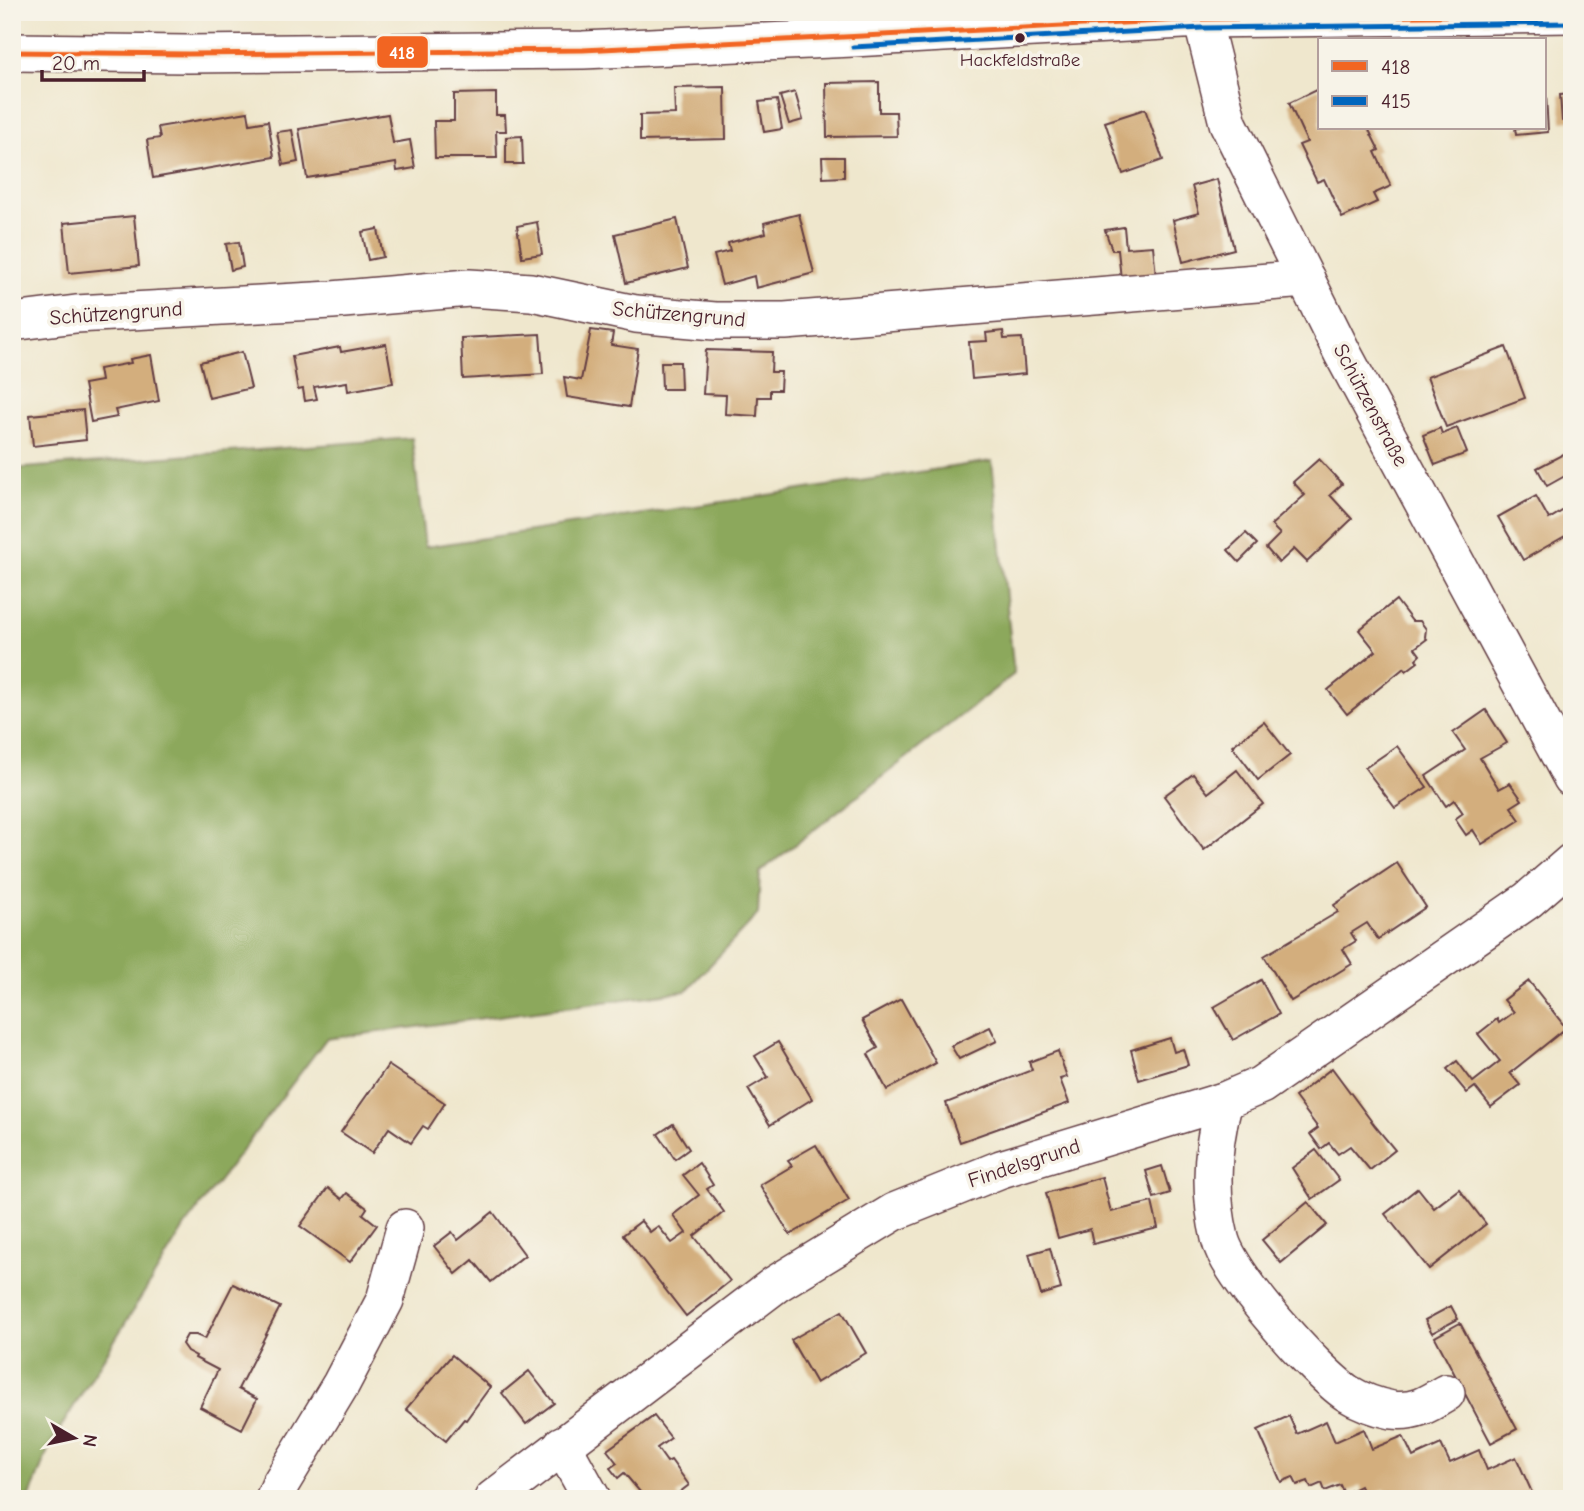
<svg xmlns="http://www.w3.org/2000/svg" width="1584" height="1511" viewBox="0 0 1584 1511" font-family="'Comic Neue',sans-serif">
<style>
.forest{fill:#8ca85b;stroke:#6b6443;stroke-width:2}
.building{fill:#d3ae7d}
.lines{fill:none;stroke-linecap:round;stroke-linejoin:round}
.minor-casing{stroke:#633d43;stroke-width:40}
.minor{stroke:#fff;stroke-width:37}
.bus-1-casing{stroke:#f7f3e8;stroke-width:10}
.bus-2-casing{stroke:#f7f3e8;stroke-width:10}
.bus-1{stroke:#f26522;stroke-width:5}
.bus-2{stroke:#0065bd;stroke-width:5}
.bus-dot{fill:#4a1f2b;stroke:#f7f3e8;stroke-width:2.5}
.labels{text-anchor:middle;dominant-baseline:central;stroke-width:7;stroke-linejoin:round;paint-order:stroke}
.bus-label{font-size:19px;fill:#4a1f2b;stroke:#f7f3e8}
.street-label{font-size:21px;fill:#4a1f2b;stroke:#f7f3e8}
.line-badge{stroke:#f7f3e8;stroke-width:2.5}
.badge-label{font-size:19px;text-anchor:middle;font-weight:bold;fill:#fff}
</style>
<rect width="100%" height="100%" fill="#f7f3e8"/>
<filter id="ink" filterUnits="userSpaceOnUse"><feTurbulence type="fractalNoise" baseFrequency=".0143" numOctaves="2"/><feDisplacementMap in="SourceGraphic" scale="14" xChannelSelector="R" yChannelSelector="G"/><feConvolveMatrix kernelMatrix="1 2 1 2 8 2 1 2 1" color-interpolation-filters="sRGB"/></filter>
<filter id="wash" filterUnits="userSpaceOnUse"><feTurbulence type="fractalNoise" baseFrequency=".00686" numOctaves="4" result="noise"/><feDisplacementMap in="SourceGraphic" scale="28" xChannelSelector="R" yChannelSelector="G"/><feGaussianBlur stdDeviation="1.57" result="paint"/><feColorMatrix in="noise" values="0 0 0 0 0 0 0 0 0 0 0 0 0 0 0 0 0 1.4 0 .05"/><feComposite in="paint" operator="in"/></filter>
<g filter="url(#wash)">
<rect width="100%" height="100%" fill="#efe7cd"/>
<polygon class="forest" points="412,438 425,547 992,461 1014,674 760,872 758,914 686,991 326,1039 185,1226 50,1445 29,1499 12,1499 12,469"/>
<g id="blocks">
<g class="building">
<polygon points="879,82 879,112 896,112 897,136 827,137 826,83"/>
<polygon points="725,87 726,139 640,141 640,115 675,114 674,88"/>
<polygon points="1320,88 1320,128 1368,128 1379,150 1375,152 1391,186 1373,194 1377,202 1342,218 1324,179 1317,182 1299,145 1307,142 1289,103"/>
<polygon points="795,92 803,120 789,124 780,96"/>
<polygon points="496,93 496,115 505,115 506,131 496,131 497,158 435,158 434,121 454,121 454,94"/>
<polygon points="1572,94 1572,120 1562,121 1560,95"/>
<polygon points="1546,95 1548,132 1516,135 1515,128 1544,128 1544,96"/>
<polygon points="777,100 782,129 764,132 759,102"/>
<polygon points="1145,109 1163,160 1123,174 1105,122"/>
<polygon points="248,112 250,124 268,121 274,157 153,178 147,140 160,138 158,127"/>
<polygon points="388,114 393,143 410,140 415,168 397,171 396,163 307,178 299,129"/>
<polygon points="292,130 298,162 283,165 277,132"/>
<polygon points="522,136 523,164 506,164 506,137"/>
<polygon points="822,157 844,157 844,177 823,178"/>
<polygon points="1217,179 1234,249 1183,262 1173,220 1199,213 1192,186"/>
<polygon points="799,214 814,273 756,288 754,276 722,285 714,255 730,251 728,243 766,233 764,223"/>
<polygon points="134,216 139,266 69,273 64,223"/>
<polygon points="677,219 688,268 626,283 615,234"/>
<polygon points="537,222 542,254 522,257 517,226"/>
<polygon points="1124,227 1126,248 1153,246 1156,276 1121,279 1118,250 1112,250 1105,230"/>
<polygon points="378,229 383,257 368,260 362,232"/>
<polygon points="239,242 243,267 231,270 226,244"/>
<polygon points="591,330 613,333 611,345 638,349 629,407 567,397 564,377 581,380"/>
<polygon points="1003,331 1004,339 1022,338 1025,374 972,379 969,342 987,341 986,333"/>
<polygon points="540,334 543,374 463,379 461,338"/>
<polygon points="386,344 393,383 348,391 347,382 314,387 317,399 305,401 303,389 298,390 292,356 340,347 341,352"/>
<polygon points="1506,347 1525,398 1446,427 1427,377"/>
<polygon points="706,350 772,352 771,372 781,372 780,390 770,390 770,397 758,397 757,416 725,414 726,395 703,394"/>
<polygon points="242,352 251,388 209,398 200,362"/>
<polygon points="151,355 159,401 115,410 117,417 91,422 84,384 101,381 99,369 131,363 130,359"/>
<polygon points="661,362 680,362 681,389 662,389"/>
<polygon points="83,410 86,440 33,446 30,415"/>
<polygon points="1440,428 1442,434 1457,428 1467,453 1435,465 1423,435"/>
<polygon points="1571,450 1572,472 1547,486 1537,468"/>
<polygon points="1319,459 1342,484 1330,495 1352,519 1307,562 1294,549 1279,563 1266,548 1280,534 1271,525 1305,495 1293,482"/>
<polygon points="1536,496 1549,519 1572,505 1572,532 1523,560 1498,517"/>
<polygon points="1246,533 1257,544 1239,562 1228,550"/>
<polygon points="1396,600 1412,621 1420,621 1426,629 1425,637 1427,639 1415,648 1420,655 1416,659 1418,662 1406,671 1404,668 1347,714 1328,690 1376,651 1359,630"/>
<polygon points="1486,710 1507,743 1480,758 1499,789 1510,783 1522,800 1511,807 1520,820 1482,844 1473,830 1466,835 1455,819 1463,813 1454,800 1446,806 1426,776 1465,750 1453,733"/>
<polygon points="1264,722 1290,755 1258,780 1232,746"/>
<polygon points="1397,746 1427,787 1395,808 1365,768"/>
<polygon points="1237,770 1263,804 1204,850 1164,796 1193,774 1208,793"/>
<polygon points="1397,863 1426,907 1378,939 1367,923 1351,933 1356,941 1343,949 1352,964 1291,1001 1264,956 1338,912 1334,905"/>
<polygon points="1261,980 1279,1014 1233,1040 1214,1007"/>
<polygon points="1529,981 1566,1028 1510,1073 1520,1085 1491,1107 1475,1087 1467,1093 1447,1069 1457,1061 1473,1082 1500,1061 1478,1034 1497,1019 1499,1023 1514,1012 1504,1000"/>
<polygon points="901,999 936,1063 887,1090 868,1054 878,1048 862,1020"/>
<polygon points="990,1027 997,1041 959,1059 951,1046"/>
<polygon points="1170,1038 1174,1052 1183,1049 1188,1065 1139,1080 1131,1050"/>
<polygon points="778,1042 812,1099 770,1125 748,1089 768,1077 755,1056"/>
<polygon points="1058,1051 1067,1077 1060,1079 1069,1103 960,1142 946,1103 1032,1070 1029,1062"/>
<polygon points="388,1065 445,1103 428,1129 423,1126 411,1143 389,1128 372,1153 341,1132"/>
<polygon points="1332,1068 1375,1126 1395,1150 1370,1170 1350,1146 1338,1154 1329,1143 1321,1149 1310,1134 1318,1128 1295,1097"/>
<polygon points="673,1124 689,1149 675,1159 658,1134"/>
<polygon points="816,1145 849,1200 790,1235 760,1185 792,1166 788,1161"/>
<polygon points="1316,1150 1339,1180 1312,1199 1292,1168"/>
<polygon points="699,1163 713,1185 707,1189 724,1212 694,1236 730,1281 686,1316 623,1235 641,1221 650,1232 658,1226 672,1243 686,1233 673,1215 699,1195 683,1175"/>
<polygon points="1162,1166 1170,1193 1154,1198 1146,1171"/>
<polygon points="1102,1177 1111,1212 1152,1202 1158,1228 1093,1244 1090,1229 1058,1238 1046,1193"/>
<polygon points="328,1188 342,1199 347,1193 367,1208 363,1214 377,1225 350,1262 300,1226"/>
<polygon points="1418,1188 1434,1208 1459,1189 1486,1224 1429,1269 1385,1214"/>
<polygon points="1308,1202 1327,1225 1281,1263 1262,1240"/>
<polygon points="493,1212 525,1255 491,1282 473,1260 456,1274 434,1246 452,1232 458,1240"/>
<polygon points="1050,1248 1061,1289 1041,1295 1029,1254"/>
<polygon points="233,1284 280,1307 238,1389 257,1399 242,1429 200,1407 218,1370 195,1358 196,1356 187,1351 182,1344 187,1335 196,1335 205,1339"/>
<polygon points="1451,1306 1458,1319 1432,1333 1425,1320"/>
<polygon points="842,1311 866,1353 816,1383 791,1340"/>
<polygon points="1460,1323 1517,1429 1491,1443 1435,1337"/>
<polygon points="452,1355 490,1387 466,1420 464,1419 446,1441 406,1409"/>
<polygon points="529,1371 554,1403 526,1424 502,1393"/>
<polygon points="654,1416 671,1438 657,1448 667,1462 671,1460 689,1485 676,1495 679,1499 646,1499 624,1473 618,1478 610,1468 617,1463 607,1450"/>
<polygon points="1289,1416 1297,1434 1326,1421 1335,1442 1364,1429 1372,1449 1403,1436 1413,1457 1441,1444 1450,1463 1479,1450 1487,1470 1516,1457 1535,1499 1388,1499 1385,1489 1365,1497 1360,1486 1344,1494 1340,1485 1325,1491 1322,1483 1311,1488 1308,1481 1297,1485 1293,1477 1281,1482 1258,1430"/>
</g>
</g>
</g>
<g filter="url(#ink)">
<use href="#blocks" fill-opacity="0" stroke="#633d43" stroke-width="2"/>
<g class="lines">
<g class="minor-casing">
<g id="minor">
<polyline points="1202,19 1228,123 1343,354 1572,778"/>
<polyline points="12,52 188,54 583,50 853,38 1202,19 1572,14"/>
<polyline points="12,322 76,314 332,300 469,288 531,292 636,314 715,321 785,321 1306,279"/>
<path d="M1224 1101C1212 1145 1209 1193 1220 1238 1228 1274 1316 1372 1347 1393 1360 1401 1377 1407 1392 1410 1414 1413 1428 1404 1446 1393"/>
<polyline points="562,1445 592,1499"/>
<polyline points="274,1499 281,1483 341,1384 385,1300 405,1228"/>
<polyline points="493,1499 776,1284 894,1212 1001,1169 1224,1101 1261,1085 1528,900 1572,862"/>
</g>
</g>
<use href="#minor" class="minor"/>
<g class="bus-1-casing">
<polyline id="bus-1" points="12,52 188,54 583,50 1202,19 1572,14"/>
</g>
<g class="bus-2-casing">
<polyline id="bus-2" points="853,47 1202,28 1572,23"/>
</g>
<use href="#bus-1" class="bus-1"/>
<use href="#bus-2" class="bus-2"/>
</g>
</g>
<circle class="bus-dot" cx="1020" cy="38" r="6"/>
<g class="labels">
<g class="bus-label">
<text x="1020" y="60">Hackfeldstraße</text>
</g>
<g class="street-label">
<text transform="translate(116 313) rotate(-4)">Schützengrund</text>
<text transform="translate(679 314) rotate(5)">Schützengrund</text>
<text transform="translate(1371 405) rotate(62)">Schützenstraße</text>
<text transform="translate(1024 1163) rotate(-18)">Findelsgrund</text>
</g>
</g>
<rect class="line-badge" x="376" y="35" width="53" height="34" rx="7" fill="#f26522"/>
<g class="badge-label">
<text x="402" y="59">418</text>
</g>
<rect width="1584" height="1511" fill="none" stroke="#f7f3e8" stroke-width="42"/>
<rect x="1318" y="38" width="228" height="91" fill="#f7f3e8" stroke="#b29e9c" stroke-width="2"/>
<rect x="1332" y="61" width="35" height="10" fill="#f26522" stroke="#b29e9c" stroke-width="2"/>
<text x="1381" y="74" font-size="21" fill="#4a1f2b">418</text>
<rect x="1332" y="96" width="35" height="10" fill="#0065bd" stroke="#b29e9c" stroke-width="2"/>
<text x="1381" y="108" font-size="21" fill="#4a1f2b">415</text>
<g transform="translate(74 1438) rotate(99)" stroke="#f7f3e8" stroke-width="5" paint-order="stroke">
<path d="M0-5L12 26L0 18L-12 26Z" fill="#4a1f2b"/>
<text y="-10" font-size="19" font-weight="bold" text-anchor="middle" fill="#4a1f2b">N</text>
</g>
<path d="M42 70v10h102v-10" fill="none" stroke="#4a1f2b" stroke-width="3.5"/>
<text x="52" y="70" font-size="21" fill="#4a1f2b" stroke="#f7f3e8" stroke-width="5" paint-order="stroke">20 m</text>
</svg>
